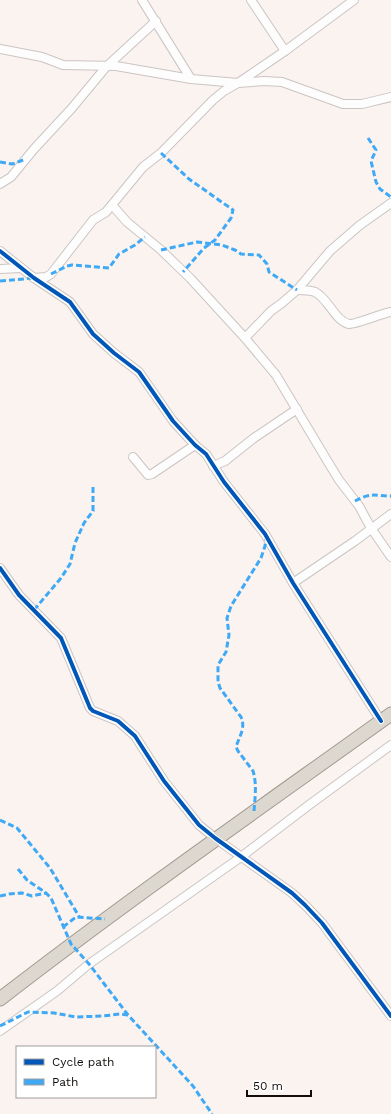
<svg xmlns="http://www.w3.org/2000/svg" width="391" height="1114" viewBox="0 0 391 1114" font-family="'Work Sans',sans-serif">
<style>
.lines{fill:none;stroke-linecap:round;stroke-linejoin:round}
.minor-casing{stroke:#cbc5c3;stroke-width:10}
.trunk-casing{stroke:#a19a8f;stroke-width:15}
.minor{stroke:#fefdfd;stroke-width:8}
.trunk{stroke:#dcd8d0;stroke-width:13}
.quiet{stroke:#3fa9f5;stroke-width:3;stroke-dasharray:6 3;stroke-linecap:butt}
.cycleway-casing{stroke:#fff;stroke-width:6}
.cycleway{stroke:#0057b8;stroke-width:4}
</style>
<rect width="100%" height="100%" fill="#faf3f0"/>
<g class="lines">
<g class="minor-casing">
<g id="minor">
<polyline points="142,0 191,79"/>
<polyline points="251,0 285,51"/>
<polyline points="0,49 42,57 63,65 116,66 191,79 238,83 264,81 282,82 343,104 362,104 391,97"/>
<polyline points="0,184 11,177 34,149 72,108 106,67 156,21"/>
<polyline points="112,205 127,222 161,250 190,278 245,338 276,375 328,462 339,480 359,506 371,528 391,557"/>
<polyline points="0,251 34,278 70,302 93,334 114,353 139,372 173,421 195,445 206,454 224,482 265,534 293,583 381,721"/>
<polyline points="0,269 21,268"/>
<polyline points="34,278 46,277 51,274 93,220 106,212 143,167 161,153 213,100 224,91 238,83 285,51 354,0"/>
<path d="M297 290C302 290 310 290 315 292 328 298 335 321 349 324 354 325 383 313 391 312"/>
<polyline points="245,338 271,311 282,303 297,290 330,251 360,225 391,203"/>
<polyline points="133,457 148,475 152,474 195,445"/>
<polyline points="213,466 225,461 254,438 297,409"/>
<polyline points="0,568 19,595 61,638 90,708 93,711 118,721 135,736 164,781 199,825 215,838 292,893 305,905 322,923 391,1016"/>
<polyline points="293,583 355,541 391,514"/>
<polyline points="0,1031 57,991 89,964 241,857 309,805 391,745"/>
</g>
</g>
<g class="trunk-casing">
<path id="trunk" d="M0 999C128 900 260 808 391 714"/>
</g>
<use href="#minor" class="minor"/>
<use href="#trunk" class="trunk"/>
<g class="quiet">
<polyline points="368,138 376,150 371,161 376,182 380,189 391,197"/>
<polyline points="161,153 189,179 233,210 231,218 215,240 204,248 183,272"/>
<polyline points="0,162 12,164 26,159"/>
<polyline points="161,250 197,242 222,245 235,250 241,254 259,255 267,264 269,272 297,290"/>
<polyline points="51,274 67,266 72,265 109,268 119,254 135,245 145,237"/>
<polyline points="0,281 34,278"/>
<path d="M355 501C371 492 375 496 391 496"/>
<polyline points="34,610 61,578 70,564 75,543 84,523 93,511 93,486"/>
<path d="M254 811C255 798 257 784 253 771L238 751 236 747C239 737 246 728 241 717L220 688 218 682V665L226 652 229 635 227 618 231 606 261 558 265 546 266 538"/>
<polyline points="0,820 17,828 50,868 80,918"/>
<polyline points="18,869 27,880 46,893 51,898 71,944 89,964 128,1015 193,1086 212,1114"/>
<polyline points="0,896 9,894 22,893 32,896 46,893"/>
<polyline points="63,927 76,917 105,919"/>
<polyline points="0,1026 28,1012 54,1013 76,1017 103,1016 120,1014 128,1015"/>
</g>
<g class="cycleway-casing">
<g id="cycleway">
<polyline points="0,251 34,278 70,302 93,334 114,353 139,372 173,421 195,445 206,454 224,482 265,534 293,583 381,721"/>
<polyline points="0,568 19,595 61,638 90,708 93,711 118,721 135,736 164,781 199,825 215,838 292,893 305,905 322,923 391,1016"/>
</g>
</g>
<use href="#cycleway" class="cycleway"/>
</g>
<rect x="16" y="1046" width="140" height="52" fill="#ffffff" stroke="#a09e9d"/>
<rect x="24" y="1059" width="20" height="6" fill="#0057b8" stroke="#a09e9d"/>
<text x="52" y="1066" font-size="12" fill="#110d0b">Cycle path</text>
<rect x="24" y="1079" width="20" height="6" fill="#3fa9f5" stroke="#a09e9d"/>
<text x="52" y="1086" font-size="12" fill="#110d0b">Path</text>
<path d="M247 1090v6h64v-6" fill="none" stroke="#110d0b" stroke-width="2"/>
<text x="253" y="1090" font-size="12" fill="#110d0b" stroke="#ffffff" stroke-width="3" paint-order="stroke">50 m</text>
</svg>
